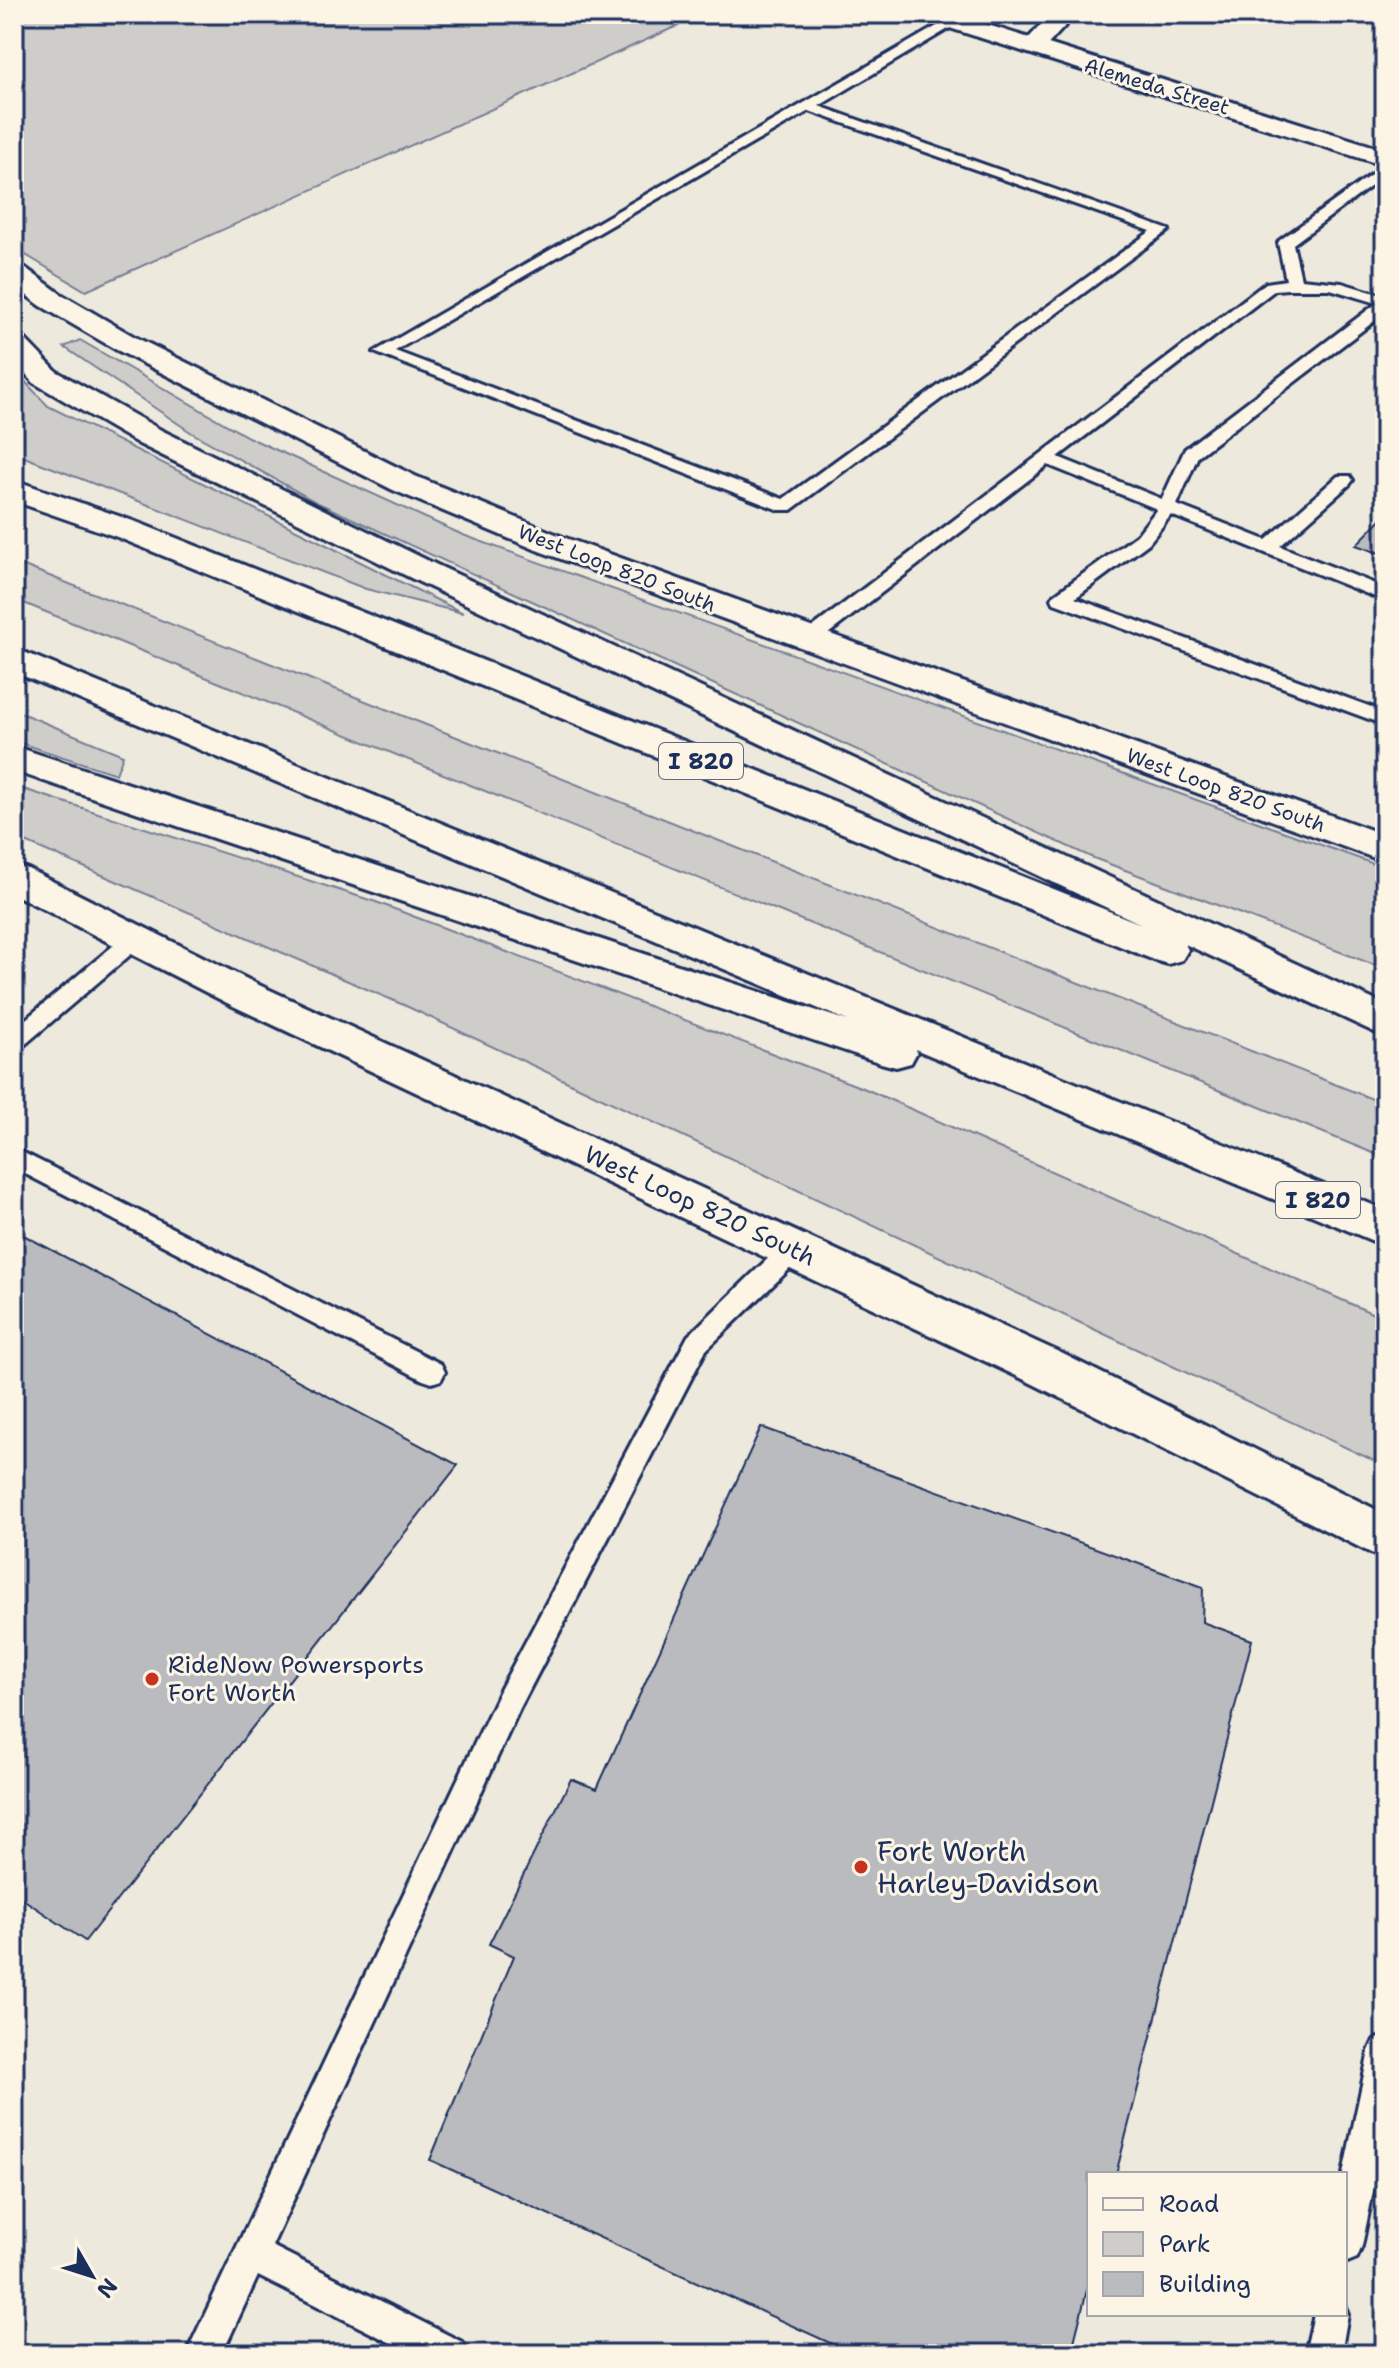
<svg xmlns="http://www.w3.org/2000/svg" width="1399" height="2368" viewBox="0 0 1399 2368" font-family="'Shantell Sans',sans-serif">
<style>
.green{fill:#cfcdca;stroke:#757e94;stroke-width:2}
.building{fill:#babbbe;stroke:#1b2f5e;stroke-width:2}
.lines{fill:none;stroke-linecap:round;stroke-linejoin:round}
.lane-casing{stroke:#1b2f5e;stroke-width:6}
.street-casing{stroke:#1b2f5e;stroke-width:6}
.secondary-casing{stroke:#1b2f5e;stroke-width:6}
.highway-casing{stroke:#1b2f5e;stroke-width:6}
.lane{fill:#fcf5e5;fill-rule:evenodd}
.street{fill:#fcf5e5;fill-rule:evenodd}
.secondary{fill:#fcf5e5;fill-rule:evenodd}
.highway{fill:#fcf5e5;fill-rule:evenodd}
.poi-dot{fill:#c8321e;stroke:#fcf5e5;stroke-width:3}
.labels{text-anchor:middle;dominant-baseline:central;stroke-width:6;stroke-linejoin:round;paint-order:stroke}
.far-street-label{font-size:20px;fill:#1b2f5e;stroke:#fcf5e5}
.shield{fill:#fcf5e5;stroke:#5e6a86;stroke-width:2}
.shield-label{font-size:22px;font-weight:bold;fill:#1b2f5e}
.street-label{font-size:24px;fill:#1b2f5e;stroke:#fcf5e5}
.poi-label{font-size:24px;fill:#1b2f5e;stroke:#fcf5e5;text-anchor:start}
.near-poi-label{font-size:28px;fill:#1b2f5e;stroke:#fcf5e5;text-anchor:start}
</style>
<rect width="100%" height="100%" fill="#eee9dd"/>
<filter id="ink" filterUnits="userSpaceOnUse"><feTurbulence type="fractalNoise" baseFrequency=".0125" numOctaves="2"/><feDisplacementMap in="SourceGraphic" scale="16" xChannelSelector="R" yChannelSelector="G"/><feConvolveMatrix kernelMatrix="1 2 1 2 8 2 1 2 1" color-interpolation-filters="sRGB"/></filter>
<g filter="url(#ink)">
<g class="green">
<polygon points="14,14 704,14 86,291 14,248"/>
<polygon points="80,340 248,437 463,535 1385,868 1385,969 1091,857 316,502 192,433 64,347"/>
<polygon points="14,370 48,406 463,613 366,589 14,453"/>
<polygon points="14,562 1385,1104 1385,1158 14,599"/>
<polygon points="14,710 123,755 116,774 14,741"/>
<polygon points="14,786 376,902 868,1090 1385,1319 1385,1466 406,1006 14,837"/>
</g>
<g class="building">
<polygon points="1385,515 1385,555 1356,545"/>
<polygon points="14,1230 458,1465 85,1941 14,1893"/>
<polygon points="761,1427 1203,1587 1202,1622 1252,1640 1116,2174 1089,2174 1089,2282 1071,2354 854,2354 430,2160 514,1956 489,1944 571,1779 597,1789"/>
</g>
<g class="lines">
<g class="lane-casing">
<g id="lane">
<path d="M949 19 960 22 819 106 1169 230 791 510H779L374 352ZM809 111 1151 231 783 499 395 351Z"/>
<path d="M1385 165V176L1293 244 1301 279 1342 283 1385 296V313L1198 456 1177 505 1266 540 1338 476H1350L1353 480 1350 484 1280 546 1385 588V601L1171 515 1149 543 1075 598 1385 712V725L1054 603 1052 599 1054 595 1137 535 1157 509 1048 465 815 644H801L799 640 801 636 1266 283 1286 280 1278 243 1280 240ZM1288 289H1330L1377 303 1185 449 1162 499 1058 457 1275 290Z"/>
<polygon points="135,932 143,934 146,939 143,944 22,1047 14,1049 14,1029 127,934"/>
<polygon points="14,1148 441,1364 445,1372 441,1380 432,1383 423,1380 14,1168"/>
<polygon points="793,1240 802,1243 805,1250 802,1257 706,1350 520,1708 272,2246 462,2342 468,2354 413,2354 258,2276 222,2354 186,2354 500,1690 688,1336 784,1243"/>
<polygon points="1385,2035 1385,2132 1362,2246 1357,2258 1345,2263 1343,2174 1369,2051 1374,2040"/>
<polygon points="1345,2306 1348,2314 1341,2354 1305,2354 1314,2314 1345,2314"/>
</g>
</g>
<g class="street-casing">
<polygon id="street" points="1051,14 1076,14 1041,52 1025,52 1021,47 1025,42"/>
</g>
<g class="secondary-casing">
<g id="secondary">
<polygon points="917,14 953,14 1385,150 1385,166 921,19"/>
<polygon points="14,265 24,267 61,294 135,337 415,476 563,537 1385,835 1385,862 539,551 393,490 115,349 41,306 14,286"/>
<polygon points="14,865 28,869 259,985 1061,1353 1385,1514 1385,1560 1027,1381 231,1005 14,894"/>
</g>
</g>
<g class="highway-casing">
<g id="highway">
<polygon points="14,335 24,338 56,371 161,430 437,565 1385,1005 1385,1037 1185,944 1188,950 1182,960 1168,964 1154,960 117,537 14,501 14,480 139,523 1141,924 413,579 139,444 34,383 14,361"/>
<polygon points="14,648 1385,1210 1385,1246 915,1049 917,1052 911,1063 896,1067 881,1063 14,771 14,746 848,1021 14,672"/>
</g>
</g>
<use href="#lane" class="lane"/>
<use href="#street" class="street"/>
<use href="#secondary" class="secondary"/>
<use href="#highway" class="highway"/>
</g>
</g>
<g class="poi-dot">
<circle cx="152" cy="1679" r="8"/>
<circle cx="861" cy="1867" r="8"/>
</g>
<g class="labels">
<g class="far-street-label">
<text transform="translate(1157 86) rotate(17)">Alemeda Street</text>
<text transform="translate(617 568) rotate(21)">West Loop 820 South</text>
<text transform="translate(1226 790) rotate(20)">West Loop 820 South</text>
</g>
<g class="shield">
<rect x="659" y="743" width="84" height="36" rx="6"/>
<rect x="1276" y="1182" width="84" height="36" rx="6"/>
</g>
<g class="shield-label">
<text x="701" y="761">I 820</text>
<text x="1318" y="1200">I 820</text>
</g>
<g class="street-label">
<text transform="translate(700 1206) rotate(25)">West Loop 820 South</text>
</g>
<g class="poi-label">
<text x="168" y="1665">RideNow Powersports<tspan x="168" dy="28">Fort Worth</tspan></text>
</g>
<g class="near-poi-label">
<text x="877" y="1851">Fort Worth<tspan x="877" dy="32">Harley-Davidson</tspan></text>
</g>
</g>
<rect width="1399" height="2368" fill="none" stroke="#fcf5e5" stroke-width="48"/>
<rect x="24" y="24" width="1351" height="2320" fill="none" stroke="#1b2f5e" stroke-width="3" filter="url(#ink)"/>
<rect x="1087" y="2172" width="260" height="144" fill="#fcf5e5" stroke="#a2a6af" stroke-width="2"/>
<rect x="1103" y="2198" width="40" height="12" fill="#fcf5e5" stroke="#a2a6af" stroke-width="2"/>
<text x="1159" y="2212" font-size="24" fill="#1b2f5e">Road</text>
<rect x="1103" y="2232" width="40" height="24" fill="#cfcdca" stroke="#a2a6af" stroke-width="2"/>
<text x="1159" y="2252" font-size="24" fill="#1b2f5e">Park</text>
<rect x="1103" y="2272" width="40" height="24" fill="#babbbe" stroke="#a2a6af" stroke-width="2"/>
<text x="1159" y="2292" font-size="24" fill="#1b2f5e">Building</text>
<g transform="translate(92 2276) rotate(129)" stroke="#fcf5e5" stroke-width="6" paint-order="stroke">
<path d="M0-6L14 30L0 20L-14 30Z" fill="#1b2f5e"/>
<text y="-12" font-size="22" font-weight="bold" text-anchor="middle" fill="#1b2f5e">N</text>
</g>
</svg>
